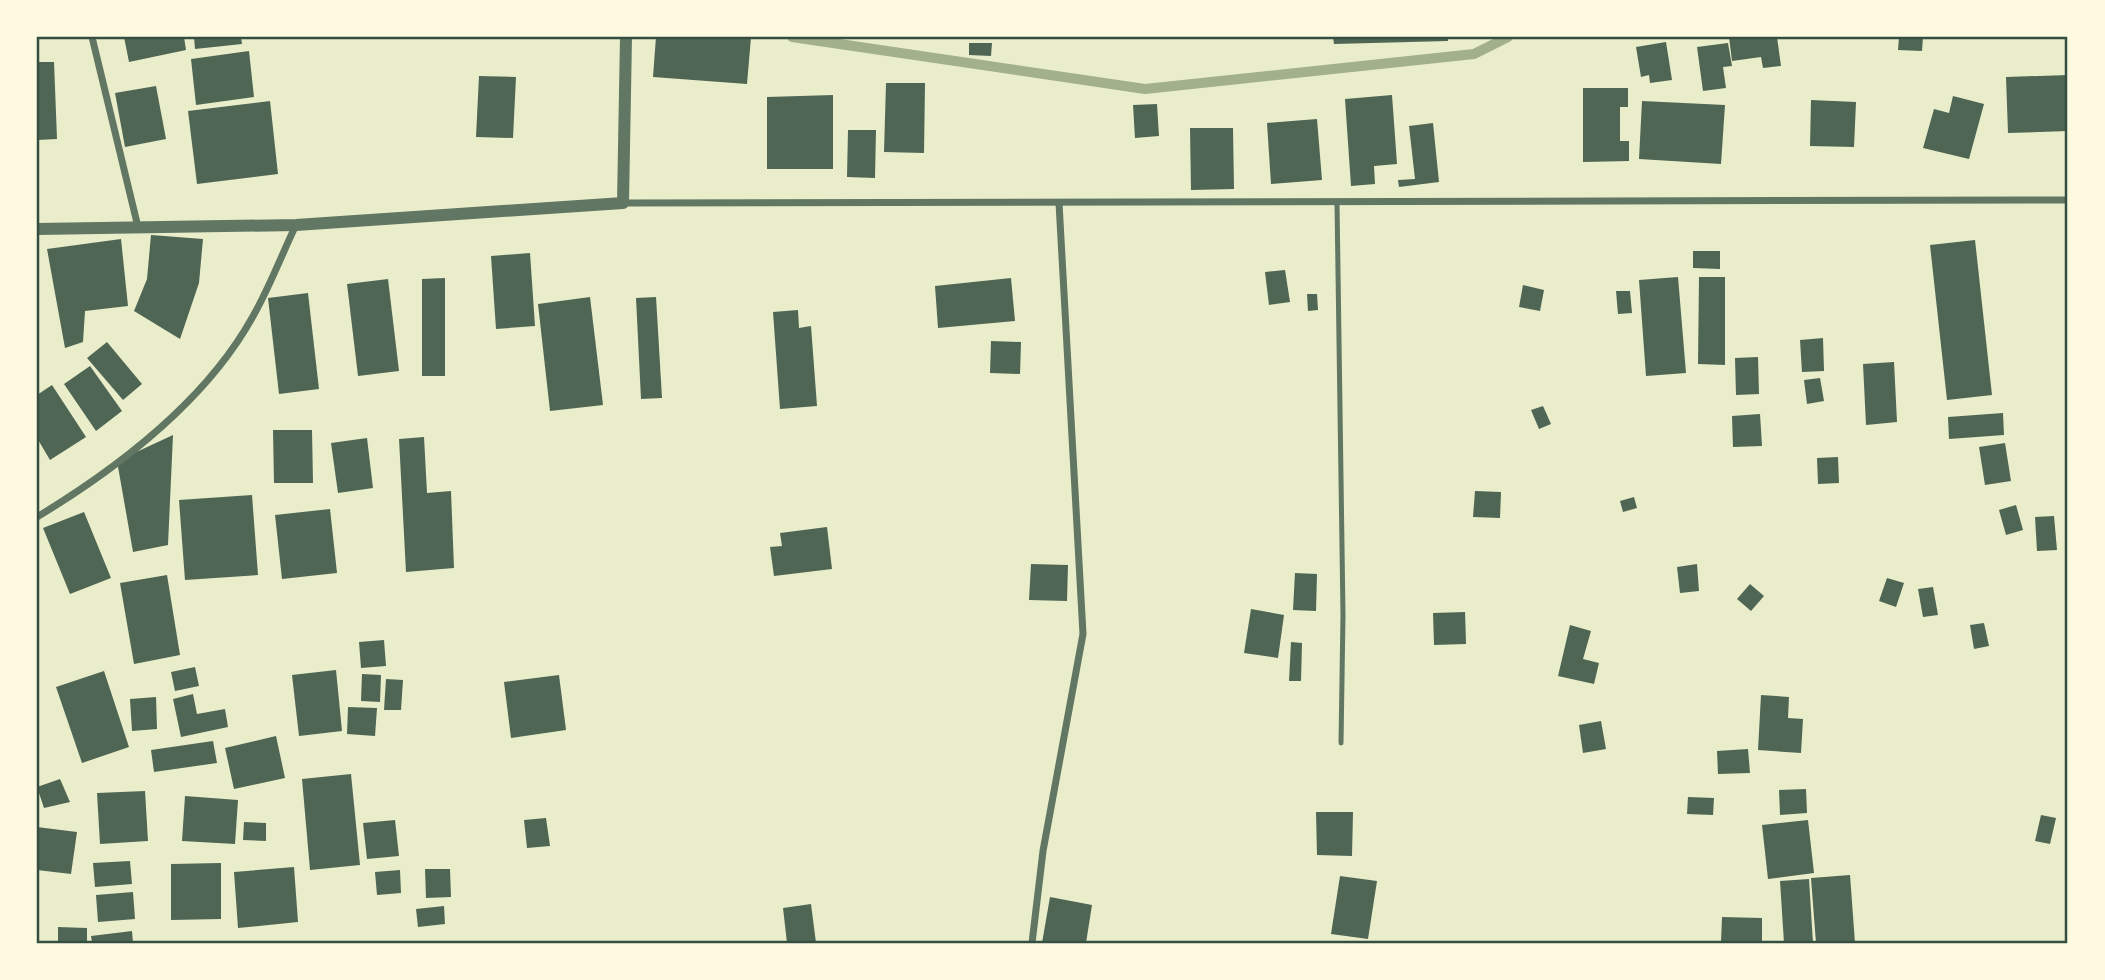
<svg xmlns="http://www.w3.org/2000/svg" width="2105" height="980" viewBox="0 0 2105 980" font-family="Poppins,sans-serif">
<style>
.lines{fill:none;stroke-linecap:round;stroke-linejoin:round}
.stream{stroke:#a3b18a;stroke-width:10}
.building{fill:#4f6655}
.service{stroke:#617663;stroke-width:5}
.minor{stroke:#617663;stroke-width:7}
.tertiary{stroke:#617663;stroke-width:12}
.neatline{fill:none;stroke:#344e41;stroke-width:2.5}
</style>
<rect width="100%" height="100%" fill="#e9edc9"/>
<g class="lines">
<polyline class="stream" points="792,37 1145,89 1474,54 1508,37"/>
</g>
<g class="building">
<polygon points="124,37 184,37 186,50 129,62"/>
<polygon points="194,37 241,37 242,44 195,49"/>
<polygon points="656,37 751,37 747,84 653,77"/>
<polygon points="1333,37 1448,37 1448,41 1334,44"/>
<polygon points="1729,37 1777,37 1781,66 1763,68 1761,57 1732,61"/>
<polygon points="1899,37 1923,37 1922,51 1898,50"/>
<polygon points="1666,42 1672,80 1650,83 1649,75 1641,77 1636,47"/>
<polygon points="969,43 992,43 991,56 969,55"/>
<polygon points="1728,43 1732,66 1723,67 1726,88 1703,91 1697,47"/>
<polygon points="249,51 254,97 196,105 191,59"/>
<polygon points="37,62 54,62 57,139 37,140"/>
<polygon points="2068,75 2068,131 2008,133 2006,77"/>
<polygon points="479,76 516,77 513,138 476,137"/>
<polygon points="886,83 925,83 924,153 884,152"/>
<polygon points="156,86 166,139 125,147 115,93"/>
<polygon points="1583,88 1628,88 1628,107 1620,107 1620,141 1629,141 1629,161 1583,162"/>
<polygon points="833,95 833,169 767,169 767,97"/>
<polygon points="1392,95 1397,164 1374,166 1375,184 1351,186 1345,99"/>
<polygon points="1953,96 1984,104 1969,159 1923,148 1934,109 1949,113"/>
<polygon points="1811,100 1856,102 1854,147 1810,146"/>
<polygon points="270,101 278,174 197,184 188,111"/>
<polygon points="1642,101 1725,105 1721,164 1639,159"/>
<polygon points="1157,104 1159,136 1135,138 1133,105"/>
<polygon points="1317,119 1322,180 1271,184 1267,123"/>
<polygon points="1433,123 1439,182 1399,187 1398,180 1415,179 1409,126"/>
<polygon points="1190,128 1233,128 1234,189 1191,190"/>
<polygon points="848,130 876,130 875,178 847,177"/>
<polygon points="151,235 203,239 199,283 180,339 134,311 147,279"/>
<polygon points="121,239 128,306 85,311 83,342 65,348 47,249"/>
<polygon points="1975,240 1992,395 1947,400 1930,245"/>
<polygon points="1693,251 1720,251 1720,269 1693,268"/>
<polygon points="530,253 535,326 496,329 491,256"/>
<polygon points="1285,270 1290,302 1269,305 1265,272"/>
<polygon points="1678,277 1686,373 1646,376 1639,280"/>
<polygon points="1699,277 1725,277 1725,365 1698,364"/>
<polygon points="445,278 445,376 422,376 422,279"/>
<polygon points="1011,278 1015,321 938,328 935,286"/>
<polygon points="388,279 399,371 358,376 347,284"/>
<polygon points="1523,285 1544,290 1540,311 1519,307"/>
<polygon points="1616,291 1630,291 1632,313 1618,314"/>
<polygon points="308,293 319,389 279,394 268,298"/>
<polygon points="1307,294 1317,294 1318,310 1308,311"/>
<polygon points="590,297 603,405 550,411 538,304"/>
<polygon points="656,297 662,398 641,399 636,298"/>
<polygon points="798,310 799,328 811,326 817,406 780,409 773,312"/>
<polygon points="1823,338 1824,371 1802,372 1800,340"/>
<polygon points="991,341 1021,342 1020,374 990,373"/>
<polygon points="107,342 142,384 123,400 87,358"/>
<polygon points="1758,357 1759,394 1736,395 1735,358"/>
<polygon points="1894,362 1897,422 1866,425 1863,364"/>
<polygon points="90,366 122,411 96,431 64,384"/>
<polygon points="1820,378 1824,401 1807,404 1804,380"/>
<polygon points="52,385 86,437 50,460 37,438 37,395"/>
<polygon points="1543,406 1551,424 1539,429 1531,410"/>
<polygon points="2003,413 2004,435 1949,439 1948,417"/>
<polygon points="1760,414 1762,446 1733,447 1732,416"/>
<polygon points="273,430 312,430 313,483 274,483"/>
<polygon points="173,435 168,545 133,552 117,461"/>
<polygon points="424,437 427,493 451,491 454,568 406,572 399,439"/>
<polygon points="367,438 373,488 338,493 331,443"/>
<polygon points="2005,443 2011,481 1985,485 1979,447"/>
<polygon points="1838,457 1839,483 1818,484 1817,458"/>
<polygon points="1475,491 1501,492 1500,518 1473,517"/>
<polygon points="252,495 258,575 185,580 179,500"/>
<polygon points="1634,497 1637,508 1623,512 1620,501"/>
<polygon points="2016,505 2023,530 2006,535 1999,510"/>
<polygon points="330,509 337,573 282,579 275,515"/>
<polygon points="84,512 111,578 70,594 43,528"/>
<polygon points="2054,516 2057,550 2037,551 2035,517"/>
<polygon points="827,527 832,569 774,576 770,547 782,546 780,533"/>
<polygon points="1031,564 1068,565 1067,601 1029,600"/>
<polygon points="1697,564 1699,591 1680,593 1677,567"/>
<polygon points="1295,573 1317,574 1316,611 1293,610"/>
<polygon points="167,575 180,655 134,664 120,583"/>
<polygon points="1887,578 1904,583 1896,607 1879,601"/>
<polygon points="1750,584 1764,596 1751,611 1737,599"/>
<polygon points="1933,587 1938,615 1923,617 1918,589"/>
<polygon points="1251,609 1284,615 1278,658 1244,653"/>
<polygon points="1465,612 1466,644 1434,645 1433,613"/>
<polygon points="1984,623 1989,646 1974,649 1970,625"/>
<polygon points="1570,625 1591,631 1583,659 1599,663 1594,684 1558,676"/>
<polygon points="384,640 386,666 361,668 359,642"/>
<polygon points="1291,642 1302,643 1301,681 1289,681"/>
<polygon points="195,667 199,686 175,691 171,672"/>
<polygon points="336,670 342,731 299,736 292,675"/>
<polygon points="104,671 129,747 82,763 56,687"/>
<polygon points="362,674 381,675 380,702 361,701"/>
<polygon points="559,675 566,730 511,738 504,682"/>
<polygon points="386,679 403,680 401,710 384,710"/>
<polygon points="193,694 197,714 225,709 228,727 181,737 173,699"/>
<polygon points="1761,695 1789,697 1788,718 1803,719 1801,753 1758,750"/>
<polygon points="156,697 157,729 132,731 130,699"/>
<polygon points="348,707 377,708 375,736 347,734"/>
<polygon points="1601,721 1606,749 1583,753 1579,725"/>
<polygon points="276,736 285,778 234,789 225,748"/>
<polygon points="213,741 217,763 154,772 151,750"/>
<polygon points="1748,749 1750,773 1718,774 1717,751"/>
<polygon points="351,774 360,865 310,870 302,779"/>
<polygon points="60,779 70,802 44,808 37,787"/>
<polygon points="1806,789 1807,813 1780,815 1779,790"/>
<polygon points="145,791 148,841 100,844 97,793"/>
<polygon points="185,796 238,800 235,844 182,841"/>
<polygon points="1688,797 1714,798 1713,815 1687,814"/>
<polygon points="1316,812 1353,812 1352,856 1317,855"/>
<polygon points="2041,815 2056,818 2050,844 2035,841"/>
<polygon points="546,818 550,846 527,848 524,820"/>
<polygon points="395,820 399,856 367,859 363,823"/>
<polygon points="1808,820 1814,873 1768,879 1762,825"/>
<polygon points="244,822 266,823 266,841 243,840"/>
<polygon points="37,827 77,832 71,874 37,870"/>
<polygon points="130,861 132,884 95,887 93,863"/>
<polygon points="221,863 221,919 171,920 171,864"/>
<polygon points="294,867 298,922 238,928 234,872"/>
<polygon points="425,869 450,869 451,897 426,898"/>
<polygon points="400,870 401,893 377,895 375,872"/>
<polygon points="1850,875 1855,943 1816,943 1811,878"/>
<polygon points="1340,876 1377,881 1368,939 1331,934"/>
<polygon points="1809,879 1813,943 1784,943 1780,881"/>
<polygon points="133,892 135,919 98,922 96,895"/>
<polygon points="1050,897 1092,905 1086,943 1042,943"/>
<polygon points="811,904 816,943 787,943 783,908"/>
<polygon points="444,906 445,924 418,927 416,909"/>
<polygon points="1722,917 1762,918 1762,943 1721,942"/>
<polygon points="58,927 87,928 87,943 58,943"/>
<polygon points="132,931 133,943 92,943 91,936"/>
</g>
<g class="lines">
<polyline class="service" points="1337,203 1343,615 1341,743"/>
<g class="minor">
<polyline points="92,37 138,227"/>
<polyline points="623,203 2068,200"/>
<path d="M37 517C118 468 205 402 252 318 269 289 281 256 296 225"/>
<polyline points="1032,943 1043,851 1083,634 1059,203"/>
</g>
<polyline class="tertiary" points="37,229 296,225 623,203 626,37"/>
</g>
<rect width="2105" height="980" fill="none" stroke="#fefae0" stroke-width="77"/>
<rect x="38" y="38" width="2028" height="904" class="neatline"/>
</svg>
